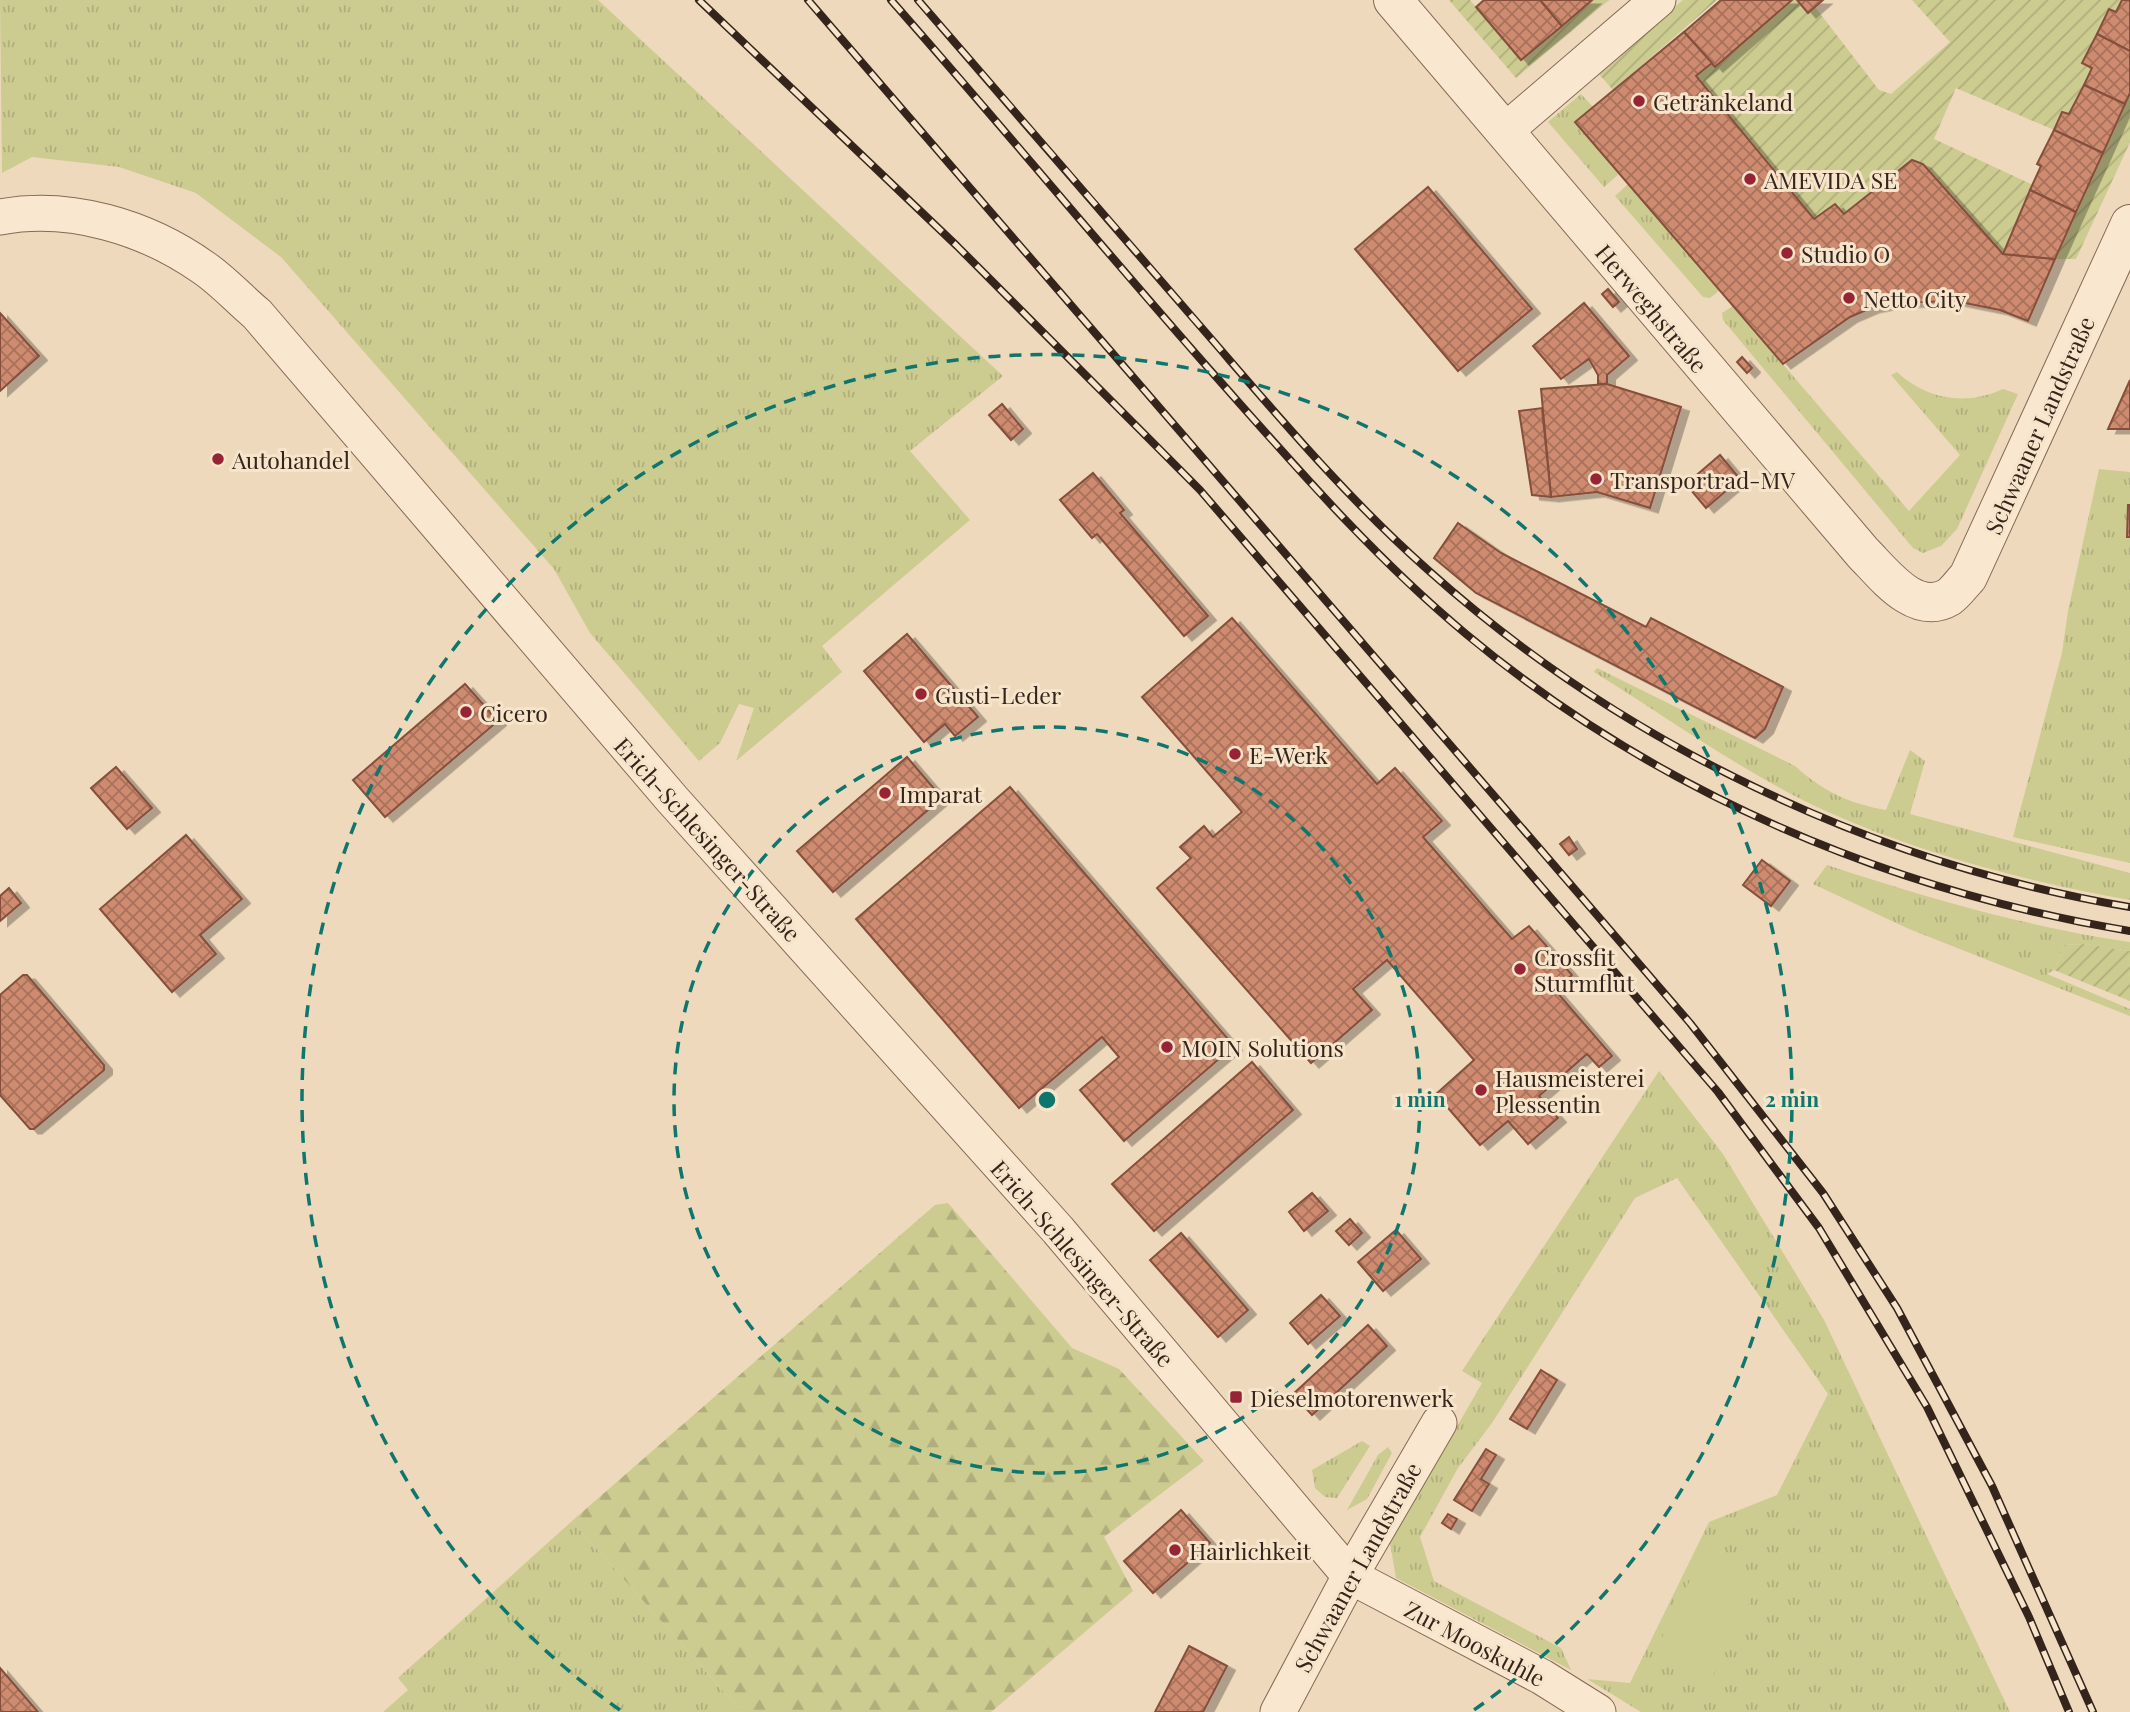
<svg xmlns="http://www.w3.org/2000/svg" width="2130" height="1712" viewBox="0 0 2130 1712" font-family="'Playfair Display',serif">
<style>
.grass{fill:url(#grass-tufts)}
.forest{fill:url(#forest-firs)}
.garden{fill:url(#garden-furrows)}
.pitch{fill:#cccb90}
.building{fill:url(#building-cross-hatch);stroke:#854f3b;stroke-width:2;filter:url(#shadow)}
.lines{fill:none;stroke-linecap:round;stroke-linejoin:round}
.minor-casing{stroke:#866955;stroke-width:37}
.tertiary-casing{stroke:#866955;stroke-width:40}
.minor{stroke:#f9e7cf;stroke-width:35}
.tertiary{stroke:#f9e7cf;stroke-width:38}
.rail-casing{stroke:#35241b;stroke-width:8}
.rail{stroke:#f6e4cb;stroke-width:5;stroke-dasharray:16;stroke-linecap:butt}
.ring{fill:none;stroke:#0f766e;stroke-width:3.5;stroke-dasharray:12 9}
.poi-dot{fill:#962434;stroke:#f6e4cb;stroke-width:2.5}
.labels{text-anchor:middle;dominant-baseline:central;stroke-width:6;stroke-linejoin:round;paint-order:stroke}
.poi-label{font-size:23px;fill:#35241b;stroke:#f6e4cb;text-anchor:start}
.street-label{font-size:23px;fill:#35241b;stroke:#f6e4cb}
.centre{fill:#0f766e;stroke:#f6e4cb;stroke-width:3.5}
.ring-label{font-size:21px;text-anchor:middle;font-weight:bold;fill:#0f766e;stroke:#f6e4cb;stroke-width:6;stroke-linejoin:round;paint-order:stroke}
</style>
<defs>
<pattern id="grass-tufts" width="24" height="20" patternUnits="userSpaceOnUse" patternTransform="scale(1.75)"><rect width="24" height="20" fill="#cccb90"/><path d="M3 7l-1-3M5 7V3M7 7l1-3M15 17l-1-3M17 17v-4M19 17l1-3" fill="none" stroke="#b0ae7c"/></pattern>
<pattern id="forest-firs" width="22" height="20" patternUnits="userSpaceOnUse" patternTransform="scale(1.75)"><rect width="22" height="20" fill="#cccb90"/><path d="M5 1l3.5 6h-7zM16 11l3.5 6h-7z" fill="#b0ae7c"/></pattern>
<pattern id="garden-furrows" width="10" height="10" patternUnits="userSpaceOnUse" patternTransform="scale(1.75)"><rect width="10" height="10" fill="#cccb90"/><path d="M-1 1l2-2M0 10L10 0M9 11l2-2" fill="none" stroke="#b0ae7c"/></pattern>
<pattern id="building-cross-hatch" width="8" height="8" patternUnits="userSpaceOnUse" patternTransform="scale(1.75)"><rect width="8" height="8" fill="#ce8b70"/><path d="M0 0l8 8M0 8l8-8" fill="none" stroke="#a8715b"/></pattern>
<filter id="shadow"><feDropShadow dx="8" dy="4.5" stdDeviation="0" flood-color="#0004"/></filter>
</defs>
<rect width="100%" height="100%" fill="#eed9bc"/>
<g class="grass">
<polygon points="0,0 598,0 1003,376 910,451 970,520 822,646 842,672 736,761 754,708 739,704 720,743 699,761 590,633 554,569 281,257 196,193 119,167 32,157 2,173"/>
<polygon points="1581,94 1593,107 1575,122 1619,174 1604,187 1548,122"/>
<polygon points="1628,184 1720,290 1710,298 1703,297 1615,196"/>
<path d="M1733 306 1909 511 1960 455 1891 375 1897 372C1927 400 1966 406 2003 389L2018 394 1957 529 1941 546 1923 553 1913 548 1723 320 1722 313Z"/>
<polygon points="2099,469 2130,472 2130,863 2013,837 2062,653 2068,611"/>
<path d="M1597 668 1795 766C1822 791 1850 804 1886 810L1910 750 1925 761 1910 814 2130 873V900C2028 882 1922 854 1828 812 1746 775 1670 719 1594 672Z"/>
<path d="M1827 865C1927 898 2027 927 2130 942V951L2085 944 2065 945 2054 970 2047 974 2130 1009V1016L1909 929 1813 884Z"/>
<polygon points="1659,1071 1723,1154 1824,1320 2010,1712 1641,1712 1587,1679 1630,1683 1709,1522 1777,1495 1828,1394 1677,1178 1635,1198 1492,1423 1458,1468 1420,1537 1434,1581 1561,1648 1571,1670 1396,1578 1390,1543 1482,1383 1462,1371"/>
<polygon points="1362,1441 1370,1446 1337,1498 1325,1497 1315,1488 1312,1470"/>
<polygon points="1388,1447 1392,1453 1367,1499 1347,1510 1378,1455"/>
<polygon points="572,1521 742,1712 383,1712 408,1690 398,1678"/>
</g>
<polygon class="forest" points="948,1203 1072,1348 1119,1369 1204,1461 1104,1537 1133,1591 991,1712 742,1712 572,1521 935,1205"/>
<g class="garden">
<polygon points="1449,0 1470,0 1521,60 1592,0 1609,0 1516,78"/>
<polygon points="1683,0 1717,0 1613,90 1598,73"/>
<polygon points="1792,0 1797,0 1808,12 1815,7 1879,90 1891,94 1950,42 1912,0 2122,0 2116,12 2109,9 2082,63 2092,68 2069,114 2062,112 2054,130 1956,88 1934,139 2033,185 2003,254 1923,164 1912,160 1844,214 1835,204 1814,219 1696,76 1712,63 1716,67"/>
<polygon points="2130,93 2130,142 2126,151 2076,259 2055,259"/>
<polygon points="2085,944 2130,951 2130,1001 2054,970 2065,945"/>
</g>
<polygon class="pitch" points="1705,1550 1762,1577 1709,1684 1653,1656"/>
<g class="building">
<polygon points="1484,0 1540,0 1562,26 1521,60 1476,7"/>
<polygon points="1540,0 1592,0 1562,26"/>
<polygon points="1721,0 1792,0 1715,67 1684,32"/>
<polygon points="1797,0 1823,0 1808,13"/>
<polygon points="2122,0 2130,0 2130,51 2097,34 2109,9 2116,12"/>
<polygon points="1684,32 1712,63 1696,76 1814,219 1835,204 1844,214 1912,160 1923,164 2003,254 2055,259 2028,321 2000,310 1955,301 1896,303 1871,308 1850,317 1783,364 1575,122"/>
<polygon points="2097,34 2130,51 2130,93 2125,104 2084,85 2092,68 2082,63"/>
<polygon points="2084,85 2125,104 2103,153 2054,130 2062,112 2069,114"/>
<polygon points="2054,130 2103,153 2076,212 2030,190 2041,166 2037,164"/>
<polygon points="1428,187 1532,309 1458,371 1355,249"/>
<polygon points="2030,190 2076,212 2055,259 2003,254"/>
<polygon points="1608,289 1619,302 1613,307 1602,294"/>
<polygon points="1584,303 1629,356 1607,375 1607,384 1598,384 1598,375 1589,359 1561,379 1533,346"/>
<polygon points="0,313 39,356 0,391"/>
<polygon points="1742,357 1752,368 1747,373 1737,362"/>
<polygon points="2130,380 2130,429 2108,429"/>
<polygon points="1607,384 1681,407 1650,508 1597,492 1551,497 1541,389"/>
<polygon points="1002,404 1023,429 1011,440 989,415"/>
<polygon points="1542,408 1551,497 1532,495 1519,411"/>
<polygon points="1720,455 1740,479 1706,508 1686,484"/>
<polygon points="1093,473 1124,510 1120,513 1208,616 1184,636 1097,534 1092,538 1060,500"/>
<polygon points="2128,505 2130,505 2130,537 2127,537"/>
<polygon points="1458,523 1501,553 1646,627 1651,618 1783,687 1765,729 1755,738 1476,593 1434,558"/>
<polygon points="1232,618 1377,784 1395,768 1442,821 1423,837 1512,939 1529,926 1572,975 1555,990 1612,1056 1599,1067 1587,1054 1539,1096 1558,1118 1528,1144 1508,1121 1480,1145 1436,1094 1474,1060 1387,960 1353,989 1372,1010 1311,1063 1157,888 1191,858 1180,847 1204,826 1213,837 1242,812 1142,697"/>
<polygon points="907,634 978,717 955,736 945,724 924,742 864,671"/>
<polygon points="465,684 498,721 385,817 353,780"/>
<polygon points="907,757 942,798 833,892 797,851"/>
<polygon points="116,767 152,808 127,829 91,788"/>
<polygon points="1010,787 1234,1046 1124,1141 1080,1090 1119,1057 1102,1037 1019,1108 856,919"/>
<polygon points="186,835 242,899 200,935 216,954 172,992 100,909"/>
<polygon points="1569,837 1577,849 1569,855 1560,844"/>
<polygon points="1762,860 1790,881 1771,906 1743,885"/>
<polygon points="9,888 21,903 0,921 0,896"/>
<polygon points="23,975 27,975 104,1065 104,1070 34,1129 30,1129 0,1095 0,995"/>
<polygon points="1252,1062 1293,1110 1154,1231 1112,1184"/>
<polygon points="1312,1193 1328,1211 1304,1231 1289,1212"/>
<polygon points="1350,1219 1362,1233 1349,1245 1336,1231"/>
<polygon points="1396,1230 1421,1259 1383,1291 1358,1262"/>
<polygon points="1181,1233 1248,1310 1218,1337 1150,1260"/>
<polygon points="1321,1295 1340,1316 1308,1344 1290,1323"/>
<polygon points="1368,1325 1387,1346 1312,1415 1293,1394"/>
<polygon points="1541,1370 1557,1380 1527,1429 1510,1419"/>
<polygon points="1486,1449 1496,1455 1481,1479 1489,1484 1472,1511 1454,1500"/>
<polygon points="1181,1510 1210,1543 1153,1593 1124,1561"/>
<polygon points="1448,1514 1457,1519 1451,1529 1442,1523"/>
<polygon points="1189,1646 1227,1666 1203,1712 1155,1712"/>
<polygon points="0,1668 38,1712 0,1712"/>
</g>
<g class="lines">
<g class="minor-casing">
<g id="minor">
<polyline points="1505,131 1658,0"/>
<path d="M0 217C70 204 146 227 204 268 223 281 239 299 257 314L672 799 1058 1230 1350 1576 1542 1677 1598 1712"/>
<polyline points="1278,1712 1350,1576 1439,1423"/>
</g>
</g>
<g class="tertiary-casing">
<path id="tertiary" d="M1393 0 1863 553C1884 574 1915 617 1949 597 1956 592 1962 583 1968 577L2130 224"/>
</g>
<use href="#minor" class="minor"/>
<use href="#tertiary" class="tertiary"/>
<g class="rail-casing">
<g id="rail">
<polyline points="699,0 957,246 1200,490 1718,1092 1819,1228 1927,1407 2029,1617 2069,1712"/>
<polyline points="808,0 1690,1023 1823,1193 1897,1308 1992,1486 2093,1712"/>
<path d="M891 0C1004 128 1112 260 1226 388 1302 474 1377 560 1466 634 1654 791 1889 891 2130 931"/>
<path d="M918 0C1010 106 1102 212 1194 319 1269 405 1342 494 1428 570 1622 744 1874 864 2130 907"/>
</g>
</g>
<use href="#rail" class="rail"/>
</g>
<g class="ring">
<circle cx="1047" cy="1100" r="373"/>
<path d="M620 1710A745 745 0 1 1 1474 1710"/>
</g>
<g class="poi-dot">
<circle cx="1639" cy="101" r="7"/>
<circle cx="1750" cy="179" r="7"/>
<circle cx="1787" cy="253" r="7"/>
<circle cx="1849" cy="298" r="7"/>
<circle cx="218" cy="459" r="7"/>
<circle cx="1596" cy="479" r="7"/>
<circle cx="921" cy="694" r="7"/>
<circle cx="466" cy="712" r="7"/>
<circle cx="1235" cy="754" r="7"/>
<circle cx="885" cy="793" r="7"/>
<circle cx="1520" cy="969" r="7"/>
<circle cx="1167" cy="1047" r="7"/>
<circle cx="1481" cy="1090" r="7"/>
<rect x="1229" y="1390" width="14" height="14" rx="3.5"/>
<circle cx="1175" cy="1550" r="7"/>
</g>
<g class="labels">
<g class="poi-label">
<text x="1653" y="101">Getränkeland</text>
<text x="1764" y="179">AMEVIDA SE</text>
<text x="1801" y="253">Studio O</text>
<text x="1863" y="298">Netto City</text>
<text x="232" y="459">Autohandel</text>
<text x="1610" y="479">Transportrad-MV</text>
<text x="935" y="694">Gusti-Leder</text>
<text x="480" y="712">Cicero</text>
<text x="1249" y="754">E-Werk</text>
<text x="899" y="793">Imparat</text>
<text x="1534" y="956">Crossfit<tspan x="1534" dy="26">Sturmflut</tspan></text>
<text x="1181" y="1047">MOIN Solutions</text>
<text x="1495" y="1077">Hausmeisterei<tspan x="1495" dy="26">Plessentin</tspan></text>
<text x="1250" y="1397">Dieselmotorenwerk</text>
<text x="1189" y="1550">Hairlichkeit</text>
</g>
<g class="street-label">
<text transform="translate(1652 308) rotate(50)">Herweghstraße</text>
<text transform="translate(2039 425) rotate(-66)">Schwaaner Landstraße</text>
<text transform="translate(708 839) rotate(48)">Erich-Schlesinger-Straße</text>
<text transform="translate(1083 1263) rotate(49)">Erich-Schlesinger-Straße</text>
<text transform="translate(1357 1567) rotate(-61)">Schwaaner Landstraße</text>
<text transform="translate(1475 1643) rotate(28)">Zur Mooskuhle</text>
</g>
</g>
<circle cx="1047" cy="1100" r="10" class="centre"/>
<g class="ring-label">
<text x="1420" y="1107">1 min</text>
<text x="1792" y="1107">2 min</text>
</g>
</svg>
